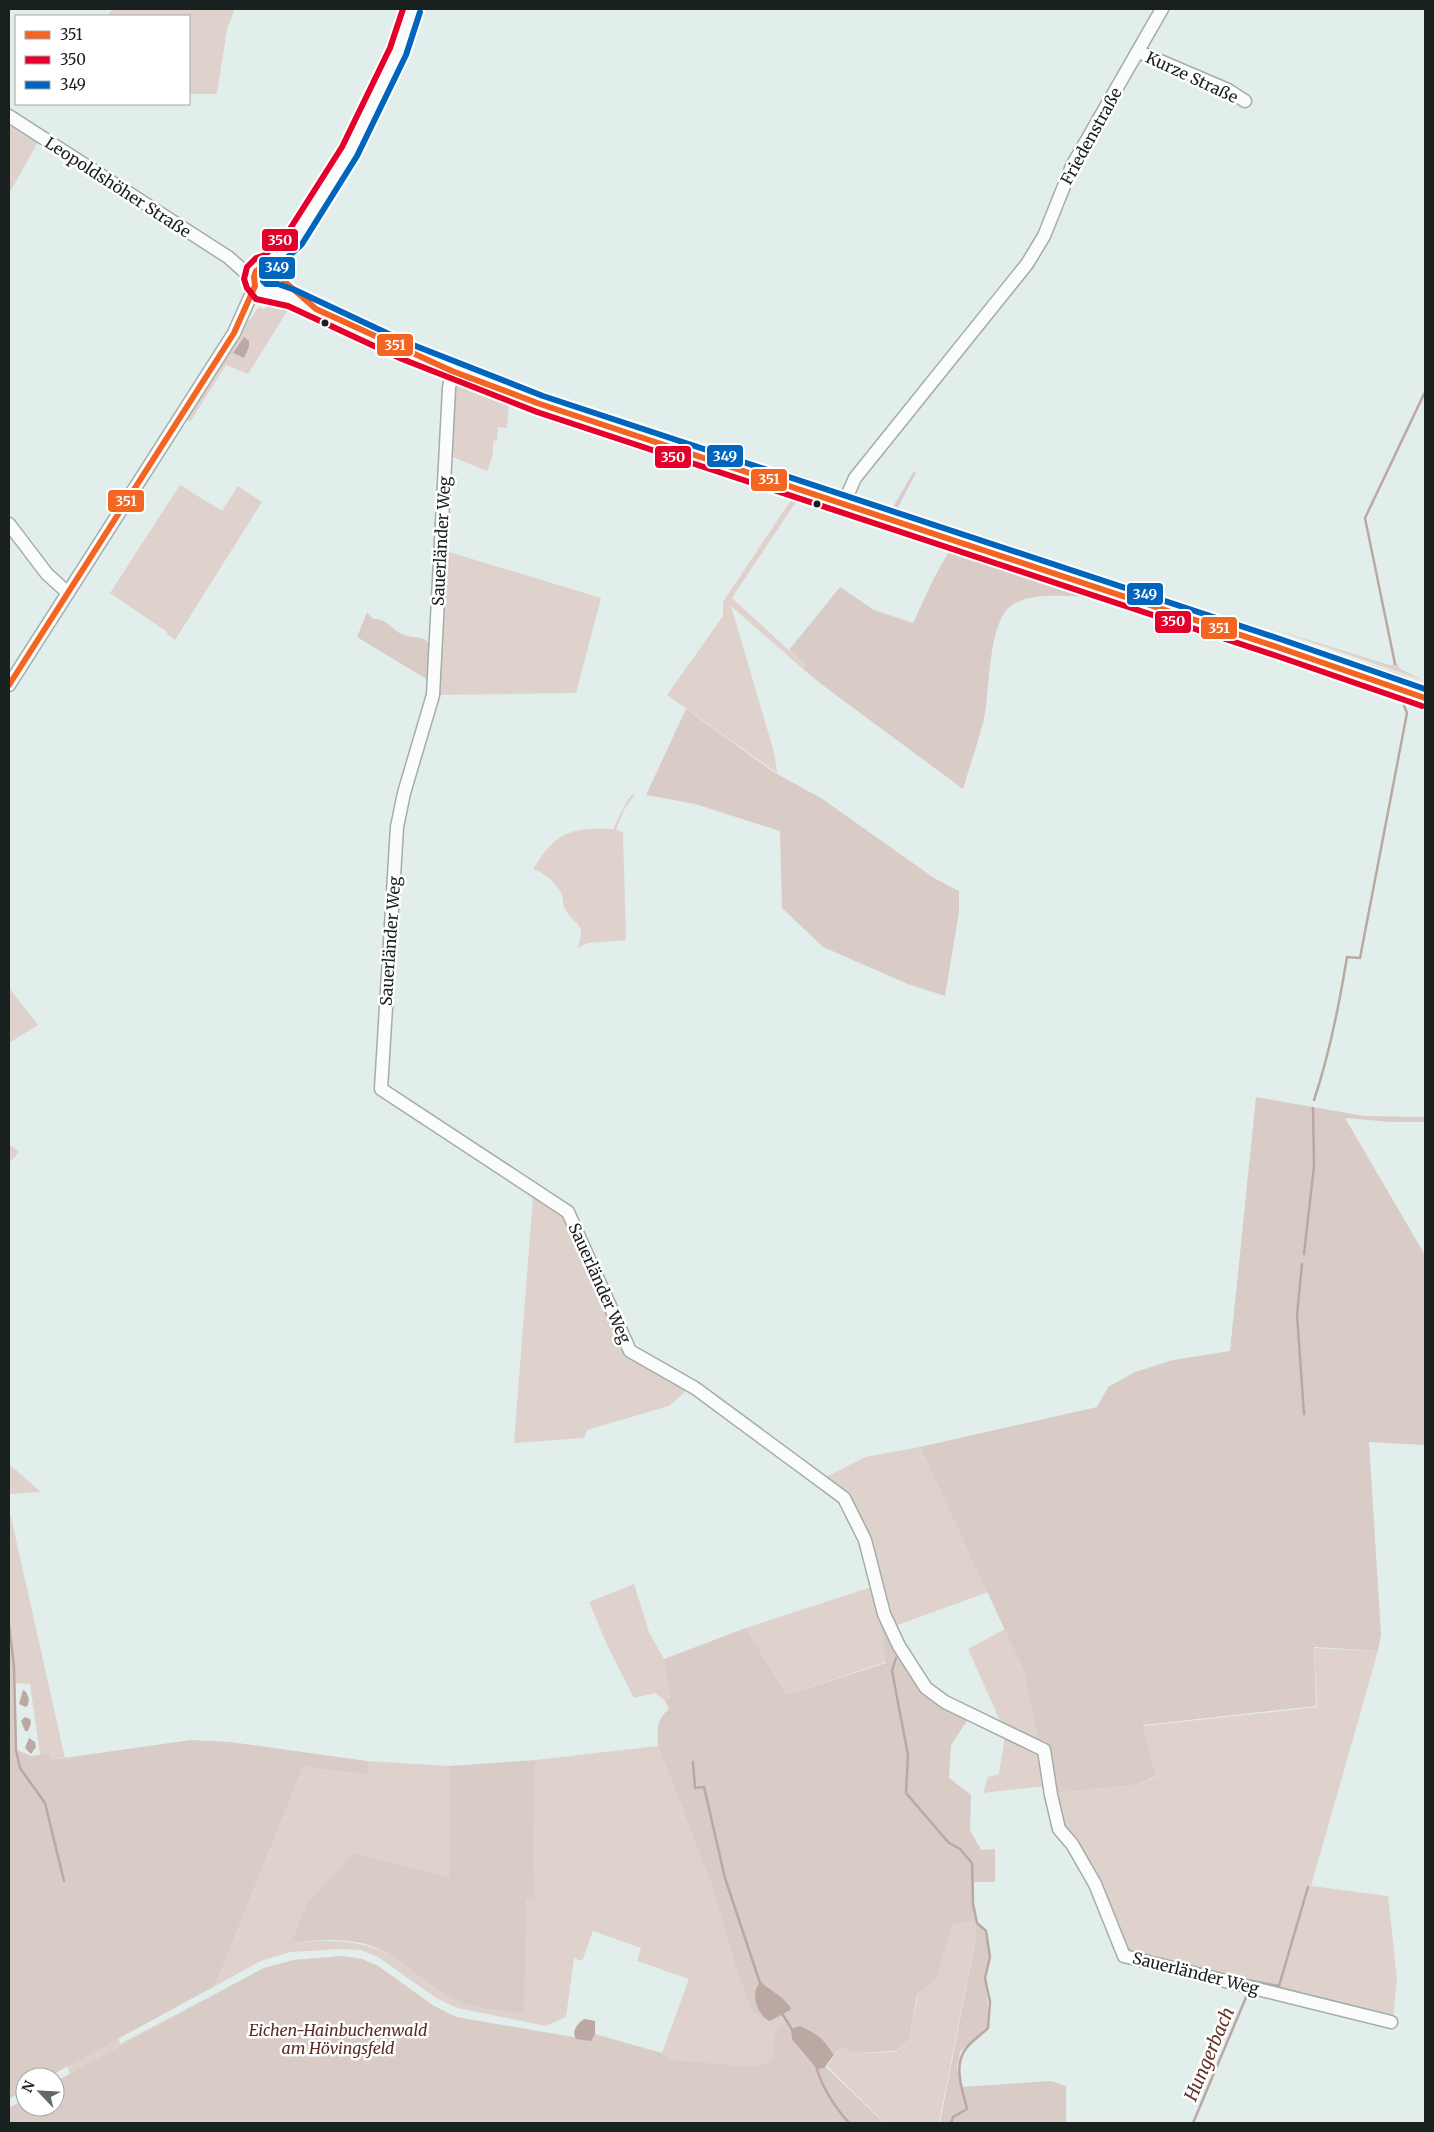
<svg xmlns="http://www.w3.org/2000/svg" width="1434" height="2132" viewBox="0 0 1434 2132" font-family="Merriweather,serif">
<style>
.green{fill:#dfd2cd}
.forest{fill:#d9ccc7}
.water{fill:#bba8a2}
.lines{fill:none;stroke-linecap:round;stroke-linejoin:round}
.stream{stroke:#bba8a2;stroke-width:2.5}
.minor-casing{stroke:#a4adab;stroke-width:15}
.minor{stroke:#fbfcfc;stroke-width:12}
.bus-1-casing{stroke:#fff;stroke-width:10}
.bus-2-casing{stroke:#fff;stroke-width:10}
.bus-3-casing{stroke:#fff;stroke-width:10}
.bus-1{stroke:#f26522;stroke-width:6}
.bus-2{stroke:#e4002b;stroke-width:6}
.bus-3{stroke:#0065bd;stroke-width:6}
.bus-dot{fill:#192120;stroke:#fff;stroke-width:2}
.labels{text-anchor:middle;dominant-baseline:central;stroke-width:5;stroke-linejoin:round;paint-order:stroke}
.street-label{font-size:16px;fill:#192120;stroke:#fff}
.park-label{font-size:16px;font-style:italic;fill:#5a2c22;stroke:#fff}
.water-label{font-size:18px;font-style:italic;fill:#623329;stroke:#fff}
.line-badge{stroke:#fff;stroke-width:2}
.badge-label{font-size:14px;text-anchor:middle;font-weight:bold;fill:#fff}
</style>
<rect width="100%" height="100%" fill="#e2eeec"/>
<g class="green">
<polygon points="112,9 235,9 227,29 217,94 189,94 189,16 108,16"/>
<polygon points="9,125 38,142 9,194"/>
<circle cx="269" cy="279" r="10"/>
<polygon points="300,287 339,309 351,319 336,314 298,290"/>
<polygon points="277,303 305,311 332,327 441,372 446,375 447,381 288,310 248,374 226,365 190,422 185,419 239,334 259,307 263,309"/>
<polygon points="460,370 477,371 575,406 790,477 786,482 602,421"/>
<polygon points="461,380 801,496 800,497 821,505 823,503 1425,702 1425,710 1324,674 796,502 732,598 806,666 803,669 731,606 774,752 777,773 667,695 723,616 723,602 791,500 509,404 507,428 498,427 497,440 493,441 493,455 487,471 451,456 456,382"/>
<polygon points="180,485 222,511 238,486 262,502 175,640 168,635 166,631 110,593"/>
<polygon points="854,499 1403,675 1425,685 1425,694 857,504"/>
<polygon points="446,551 601,598 576,693 438,695"/>
<polygon points="1270,628 1390,665 1398,663 1399,668 1425,681"/>
<path d="M633 794H635L624 810 616 829 623 833 626 940 588 943 577 948C588 921 573 926 564 907 563 903 563 899 562 895 557 883 544 873 533 869 556 832 570 827 613 829L627 801Z"/>
<polygon points="9,988 38,1025 9,1043"/>
<polygon points="9,1144 19,1152 9,1163"/>
<polygon points="533,1197 563,1215 625,1352 631,1360 686,1391 669,1406 587,1430 584,1438 514,1443"/>
<polygon points="920,1447 988,1592 895,1626 888,1604 874,1548 856,1509 824,1478 865,1457"/>
<polygon points="9,1464 41,1492 9,1494"/>
<path d="M9 1508 65 1758H58L102 1982 120 2044 264 1968 294 1960 343 1956 362 1959 378 1966 434 2006 456 2017 672 2060 662 2053 689 1979 637 1961 641 1948 593 1931 582 1961 574 1958 566 2017 546 2026 457 2008 436 1998 378 1957 361 1950 341 1949 290 1952 261 1961 215 1986 303 1767 368 1775 367 1761 449 1766 450 1879 292 1943C326 1939 363 1939 394 1957L526 1899 534 1900 535 1760 658 1746 711 1884 733 1958 787 2023 776 2039 774 2058 761 2065 753 2067 884 2123H83L55 2019 31 1756 40 1755 30 1684 16 1683 9 1611Z"/>
<polygon points="634,1584 649,1632 664,1659 670,1697 665,1701 655,1693 634,1698 608,1647 589,1602"/>
<polygon points="871,1587 880,1623 886,1662 787,1695 746,1628"/>
<polygon points="1005,1629 1023,1669 1038,1741 1001,1723 968,1649"/>
<polygon points="1314,1648 1378,1651 1311,1886 1388,1896 1397,1979 1393,2020 1126,1952 1062,1824 1056,1793 1137,1785 1156,1777 1143,1726 1317,1707"/>
<polygon points="1005,1735 1038,1753 1045,1786 983,1793 988,1777 999,1774"/>
<polygon points="976,1921 975,1941 939,2123 885,2123 827,2066 840,2048 856,2053 896,2052 909,2040 918,1994 937,1978 953,1924"/>
</g>
<g class="forest">
<polygon points="914,471 916,473 897,509 893,507"/>
<path d="M949 551 1091 597C1070 596 1029 592 1012 605 988 621 990 691 984 719 978 742 970 766 963 789L821 684 803 669 806 666 789 650 840 587 874 610 913 623 933 580Z"/>
<path d="M367 612 373 619C387 618 391 630 404 635 416 640 418 634 430 643L428 680 357 637Z"/>
<polygon points="686,709 775,773 821,798 934,878 959,891 959,912 945,996 908,984 823,947 782,908 780,831 695,804 646,795"/>
<polygon points="1256,1097 1364,1116 1425,1117 1425,1122 1391,1122 1345,1118 1425,1255 1425,1445 1369,1442 1381,1635 1378,1651 1314,1647 1316,1706 1143,1725 1156,1776 1137,1785 1055,1793 1050,1746 1038,1741 1023,1669 920,1447 1097,1407 1108,1387 1135,1372 1173,1360 1230,1351"/>
<path d="M880 1623 921 1693 969 1718 951 1745 949 1778 971 1795 970 1830 981 1850 995 1849V1882H974L973 1901 976 1921 984 1930 990 1953 985 1978 988 2006 987 2027 960 2052 957 2068 961 2087 1051 2081 1066 2086V2123H940L975 1942 976 1921 953 1924 937 1978 917 1995 909 2040 896 2051 856 2053 840 2048 834 2055 828 2045 808 2029 825 2066 884 2123H9V2108L25 2099V2107H55V2082L264 1968 294 1960 343 1956 362 1959 378 1966 434 2006 456 2017 591 2040 595 2034 662 2053 673 2060 750 2067 761 2065 774 2058C775 2042 770 2029 787 2022L782 2016 770 2021 760 2017 752 2011 733 1958 711 1884 658 1746C657 1731 656 1719 669 1709L665 1701 670 1697 664 1659 746 1628 787 1695 886 1663Z"/>
<polygon points="9,1635 13,1665 15,1749 31,1756 49,1754 50,1760 191,1740 230,1742 367,1761 369,1775 303,1767 215,1986 48,2077 25,2077 25,2090 9,2099"/>
<path d="M535 1760 534 1900 526 1899 524 2014C505 2011 478 2009 461 2002 431 1989 410 1964 381 1950 356 1937 318 1939 291 1943L308 1902 354 1853 449 1878V1766Z"/>
</g>
<g class="water">
<polygon points="244,337 249,341 249,347 244,358 233,353"/>
<polygon points="23,1690 26,1692 29,1699 28,1705 26,1707 19,1704"/>
<polygon points="25,1717 30,1719 31,1723 28,1731 25,1731 21,1721"/>
<polygon points="29,1738 35,1742 36,1747 31,1754 25,1748"/>
<path d="M761 1982C772 1992 781 1994 791 2008L790 2010 770 2021C757 2016 749 1991 761 1982Z"/>
<path d="M585 2019 595 2021V2034L591 2041 576 2039C571 2031 578 2022 585 2019Z"/>
<path d="M800 2026C815 2032 826 2041 834 2055L824 2068 817 2069 792 2039 791 2029Z"/>
</g>
<g class="lines">
<g class="stream">
<polyline points="1395,664 1365,518 1424,394"/>
<path d="M1314 1100C1330 1053 1339 1006 1347 957L1360 958 1407 713 1403 703"/>
<polyline points="1304,1254 1314,1166 1313,1108"/>
<polyline points="1302,1264 1297,1315 1304,1414"/>
<polyline points="9,1624 14,1666 16,1750 20,1768 45,1803 64,1881"/>
<path d="M896 1658 892 1671 908 1755 906 1793 949 1843 960 1849 972 1863 973 1904 977 1923 986 1931 990 1957 985 1978 990 2002 988 2028C981 2035 970 2042 965 2050 953 2067 963 2091 967 2109L953 2117 951 2123"/>
<polyline points="693,1762 695,1788 704,1787 725,1878 760,1983"/>
<polyline points="1252,1981 1279,1986 1308,1887"/>
<polyline points="781,2012 793,2031"/>
<path d="M816 2066C822 2088 834 2106 849 2123"/>
<polyline points="1193,2123 1247,1995"/>
</g>
<g class="minor-casing">
<g id="minor">
<polyline points="1139,52 1228,90 1245,101"/>
<polyline points="9,116 228,257 253,279"/>
<path d="M269 263C297 239 312 213 331 181 365 126 392 70 412 9"/>
<circle cx="269" cy="279" r="15"/>
<polyline points="276,293 316,309 405,351 540,404 1280,648 1425,698"/>
<polyline points="452,371 449,388 433,695 404,793 397,827 381,1089 568,1212 630,1351 695,1388 844,1498 865,1540 884,1614 899,1646 926,1688 945,1702 1044,1750 1051,1795 1059,1829 1072,1844 1095,1884 1124,1956 1391,2022"/>
<polyline points="844,503 855,478 1027,264 1044,236 1072,166 1162,9"/>
<polyline points="9,524 47,574 68,593"/>
<polyline points="9,685 234,333 255,286"/>
</g>
</g>
<use href="#minor" class="minor"/>
<g class="bus-1-casing">
<polyline id="bus-1" points="9,685 234,333 255,286 254,277 256,271 265,264 277,266 281,272 284,281 316,309 452,371 540,404 1280,648 1425,698"/>
</g>
<g class="bus-2-casing">
<polyline id="bus-2" points="403,9 390,48 342,147 288,232 265,255 256,258 247,267 244,279 247,288 256,299 288,306 402,359 537,412 1277,656 1422,706"/>
</g>
<g class="bus-3-casing">
<polyline id="bus-3" points="420,12 406,55 357,156 302,244 274,270 263,275 263,281 266,284 278,284 295,290 408,343 543,396 1283,640 1425,689"/>
</g>
<use href="#bus-1" class="bus-1"/>
<use href="#bus-2" class="bus-2"/>
<use href="#bus-3" class="bus-3"/>
</g>
<g class="bus-dot">
<circle cx="325" cy="323" r="4.5"/>
<circle cx="817" cy="504" r="4.5"/>
</g>
<g class="labels">
<g class="street-label">
<text transform="translate(1192 77) rotate(25)">Kurze Straße</text>
<text transform="translate(1091 136) rotate(-61)">Friedenstraße</text>
<text transform="translate(118 187) rotate(33)">Leopoldshöher Straße</text>
<text transform="translate(441 541) rotate(-87)">Sauerländer Weg</text>
<text transform="translate(390 941) rotate(-86)">Sauerländer Weg</text>
<text transform="translate(600 1283) rotate(66)">Sauerländer Weg</text>
<text transform="translate(1196 1973) rotate(14)">Sauerländer Weg</text>
</g>
<g class="park-label">
<text x="338" y="2030">Eichen-Hainbuchenwald<tspan x="338" dy="18">am Hövingsfeld</tspan></text>
</g>
<g class="water-label">
<text transform="translate(1209 2054) rotate(-67)">Hungerbach</text>
</g>
</g>
<g class="line-badge">
<rect x="261" y="228" width="38" height="24" rx="5" fill="#e4002b"/>
<rect x="258" y="256" width="38" height="24" rx="5" fill="#0065bd"/>
<rect x="376" y="333" width="38" height="24" rx="5" fill="#f26522"/>
<rect x="706" y="444" width="38" height="24" rx="5" fill="#0065bd"/>
<rect x="654" y="445" width="38" height="24" rx="5" fill="#e4002b"/>
<rect x="750" y="468" width="38" height="24" rx="5" fill="#f26522"/>
<rect x="107" y="489" width="38" height="24" rx="5" fill="#f26522"/>
<rect x="1126" y="582" width="38" height="24" rx="5" fill="#0065bd"/>
<rect x="1154" y="610" width="38" height="24" rx="5" fill="#e4002b"/>
<rect x="1200" y="616" width="38" height="24" rx="5" fill="#f26522"/>
</g>
<g class="badge-label">
<text x="280" y="245">350</text>
<text x="277" y="272">349</text>
<text x="395" y="350">351</text>
<text x="725" y="461">349</text>
<text x="673" y="462">350</text>
<text x="769" y="484">351</text>
<text x="126" y="506">351</text>
<text x="1145" y="599">349</text>
<text x="1173" y="626">350</text>
<text x="1219" y="633">351</text>
</g>
<rect width="1434" height="2132" fill="none" stroke="#192120" stroke-width="20"/>
<rect x="15" y="15" width="175" height="90" fill="#ffffff" stroke="#a3a6a6"/>
<rect x="25" y="31" width="25" height="8" fill="#f26522" stroke="#a3a6a6"/>
<text x="60" y="40" font-size="15" fill="#192120">351</text>
<rect x="25" y="56" width="25" height="8" fill="#e4002b" stroke="#a3a6a6"/>
<text x="60" y="65" font-size="15" fill="#192120">350</text>
<rect x="25" y="81" width="25" height="8" fill="#0065bd" stroke="#a3a6a6"/>
<text x="60" y="90" font-size="15" fill="#192120">349</text>
<g transform="translate(40 2092) rotate(295)"><circle r="24" fill="#ffffff" stroke="#a3a6a6"/>
<path d="M0-4L9 19L0 12L-9 19Z" fill="#5f6967"/>
<text y="-8" font-size="14" font-weight="bold" text-anchor="middle" fill="#192120">N</text>
</g>
</svg>
